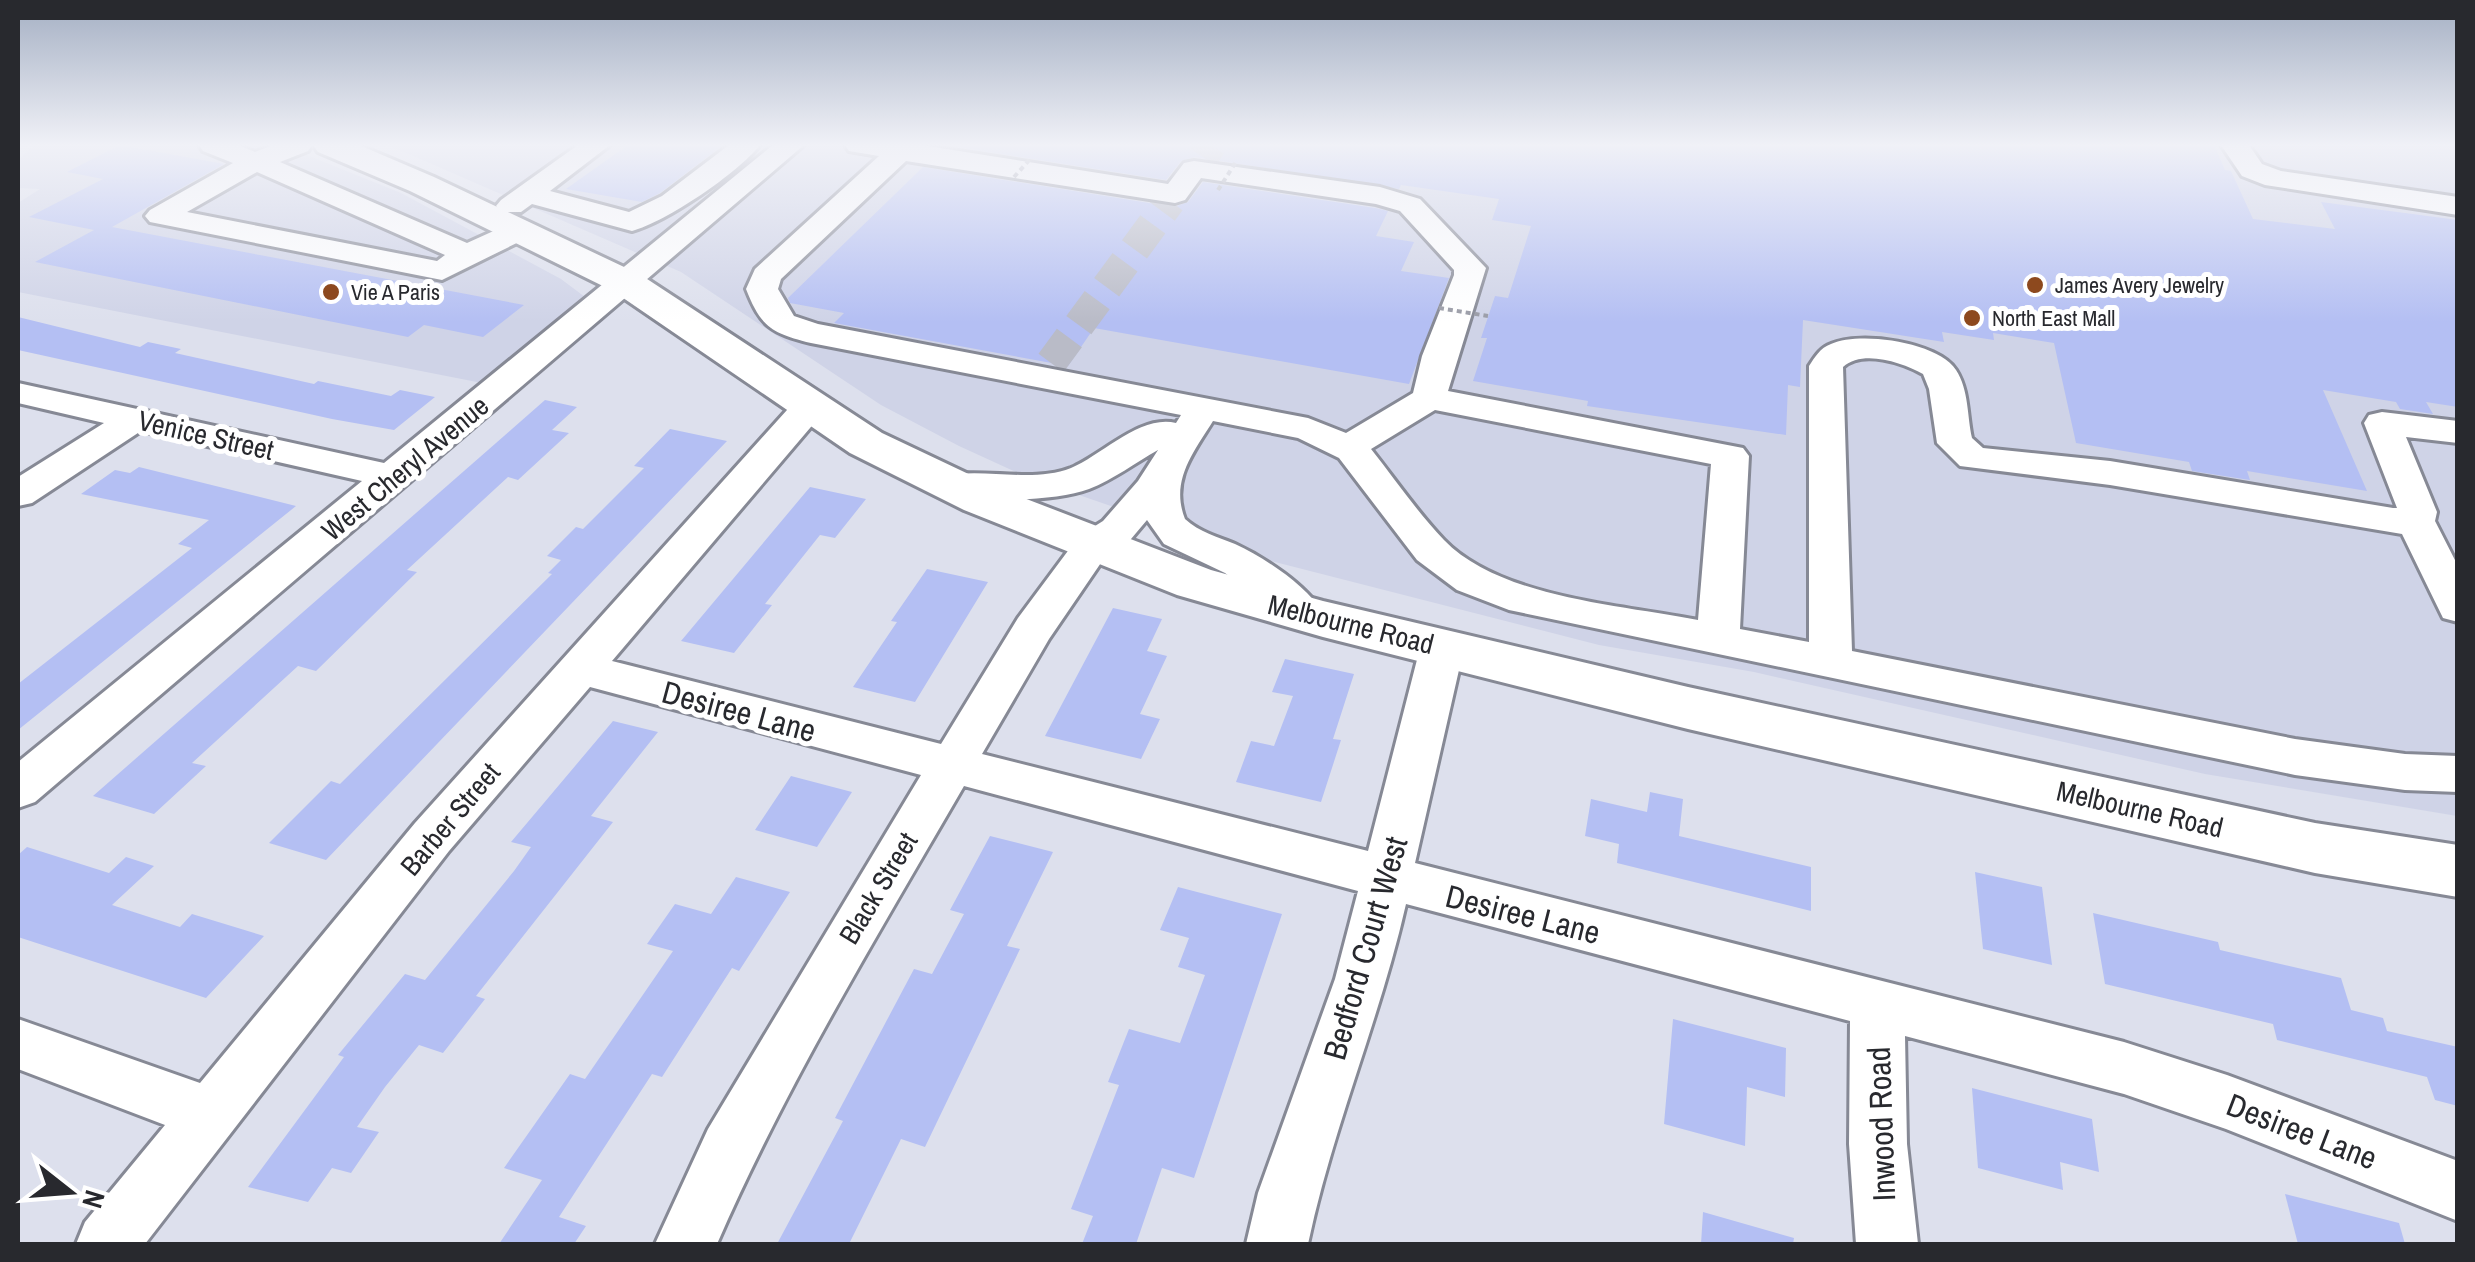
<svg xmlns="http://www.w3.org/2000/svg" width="2475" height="1262" viewBox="0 0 2475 1262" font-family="'Archivo Narrow',sans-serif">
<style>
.built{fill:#cfd3e7}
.building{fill:#b4bff3}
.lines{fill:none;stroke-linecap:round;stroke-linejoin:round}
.minor-tunnel{stroke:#b9bbc7;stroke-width:31;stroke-dasharray:31 16;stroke-linecap:butt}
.minor-casing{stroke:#868995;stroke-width:6}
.major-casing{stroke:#868995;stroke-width:6}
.minor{fill:#fff;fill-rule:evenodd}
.major{fill:#fff;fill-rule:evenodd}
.path-bridge{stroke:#9a9ca6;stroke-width:4;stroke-dasharray:5 4;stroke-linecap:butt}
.poi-dot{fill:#8d491e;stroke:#fff;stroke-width:4}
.labels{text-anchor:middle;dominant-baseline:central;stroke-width:10;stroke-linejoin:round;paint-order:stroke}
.far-poi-label{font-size:22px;fill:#28292e;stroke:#fff;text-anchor:start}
.street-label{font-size:28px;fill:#28292e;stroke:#fff}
.near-street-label{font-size:32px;fill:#28292e;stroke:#fff}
</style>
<rect width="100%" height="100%" fill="#dde0ed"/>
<g class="built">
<polygon points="35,145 282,145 401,193 561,279 585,297 482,383 18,292 18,203 40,189 18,188 18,160"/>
<polygon points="388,145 2457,145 2457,816 2205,774 1754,672 1599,645 1267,560 1027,477 959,446 881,405 681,272"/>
</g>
<g class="building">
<polygon points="120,145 224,164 112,227 524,305 483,337 424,325 408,337 35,262 94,230 29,217 103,179 67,172"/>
<polygon points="628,145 723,145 660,193 642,202 566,189"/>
<polygon points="946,145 2214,145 2225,170 2231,171 2253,219 2335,229 2321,202 2458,220 2458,407 2426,402 2433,414 2400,409 2396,402 2323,390 2367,491 2247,471 2250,480 2192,471 2189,462 2076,443 2054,343 1993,333 1994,340 1942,332 1944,342 1803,320 1800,387 1788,385 1786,435 1587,406 1588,401 1473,381 1487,338 1481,338 1495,296 1508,298 1531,226 1492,220 1499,199 1401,185 1399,189 1195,157 1181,161 1166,180"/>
<polygon points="923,167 1174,207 1188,202 1203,182 1375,208 1388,211 1376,236 1414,242 1401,271 1449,278 1409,384 1094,328 1068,366 834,323 844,313 790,303 788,298"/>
<polygon points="18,317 140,347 148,342 181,349 175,353 314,384 318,381 391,396 400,390 435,397 394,430 332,419 18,350"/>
<polygon points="545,400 577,407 552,430 569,433 518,480 508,477 407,570 417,572 316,671 298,666 192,763 206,766 154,814 93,796"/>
<polygon points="670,429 727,441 326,860 269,843 331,781 340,784 552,574 548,573 561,560 547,556 576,527 583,529 644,468 634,466"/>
<polygon points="139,467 296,506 18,730 18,684 192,548 178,544 209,520 81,494 115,470 130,473"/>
<polygon points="810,487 866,499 835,538 820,535 765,604 772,605 734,653 681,641"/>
<polygon points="927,569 988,582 915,702 853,687 897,622 891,621"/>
<polygon points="1113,608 1162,619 1147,651 1167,656 1140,714 1160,719 1141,759 1045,736"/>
<polygon points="1285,659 1354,674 1333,739 1341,740 1321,802 1236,782 1251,741 1274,746 1293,696 1272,692"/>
<polygon points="613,721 658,732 591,816 613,822 476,996 485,999 443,1053 419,1045 385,1087 357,1127 379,1132 351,1173 332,1168 308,1202 248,1187 344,1057 338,1055 405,974 425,980 514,871 531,847 511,842"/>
<polygon points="791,776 852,792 817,847 755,830"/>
<polygon points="1650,792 1683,799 1679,836 1811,867 1811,911 1617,863 1619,844 1585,836 1591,799 1647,812"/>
<polygon points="990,836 1053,852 1007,946 1020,949 925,1147 901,1139 849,1244 777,1244 843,1121 835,1118 914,969 932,974 964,914 950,910"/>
<polygon points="27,847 109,873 126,857 154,866 112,905 180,927 192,914 264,936 206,998 18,937 18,855"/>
<polygon points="1975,872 2042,887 2052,965 1983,949"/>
<polygon points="736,877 790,892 739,971 732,968 662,1077 652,1074 559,1217 586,1226 574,1244 499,1244 542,1180 504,1168 570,1074 585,1079 673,951 647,944 675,904 711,914"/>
<polygon points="1178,887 1282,914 1194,1178 1162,1168 1136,1244 1082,1244 1093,1216 1071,1209 1119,1085 1108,1082 1129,1029 1180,1043 1205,975 1178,967 1189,938 1160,930"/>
<polygon points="2093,913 2218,942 2220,950 2341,978 2351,1010 2383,1018 2387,1031 2458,1047 2458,1106 2435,1100 2427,1077 2277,1040 2273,1024 2105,984"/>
<polygon points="1673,1019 1786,1048 1785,1097 1747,1087 1745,1146 1664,1124"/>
<polygon points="1972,1088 2092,1119 2099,1172 2060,1162 2063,1190 1978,1168"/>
<polygon points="2285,1194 2399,1223 2405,1244 2298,1244"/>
<polygon points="1703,1212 1794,1238 1793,1244 1701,1244"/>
</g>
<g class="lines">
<g class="minor-tunnel">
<polyline points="1203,157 1211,145"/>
<polyline points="1051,363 1170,201"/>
</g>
<g class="minor-casing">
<g id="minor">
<path d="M199 145H238L255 152 273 145H312L308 151 280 162 467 243 509 224H531L535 230 531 236 442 280 150 222 145 216 150 210 233 163 203 151ZM257 172 445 255 437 261 187 212Z"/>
<path d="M578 145H610L550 191 629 212 662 196 729 145H760C738 173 666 222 632 231L532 204 521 212H501L496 206 501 200Z"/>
<polygon points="773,145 804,145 35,802 18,808 18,762 362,481 141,431 32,503 18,506 18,477 104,423 18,403 18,383 384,463"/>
<path d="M845 145H921L1168 184 1184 163 1194 161 1380 187 1420 199 1486 268 1448 391 1743 448 1749 456 1740 629 1809 642V366C1815 357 1820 348 1831 344 1860 331 1938 342 1956 370 1969 390 1967 416 1972 438L1983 448 2110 461 2393 508H2397L2364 423 2369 415 2382 412 2458 421V443L2406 437 2437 512 2435 521 2458 566V622L2443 618 2402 534 2110 485 1960 466 1937 443 1929 389 1923 374C1903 363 1863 349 1843 367L1852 651 2295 739 2405 754 2458 756V792L2405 790 2295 775 1509 610 1457 590 1417 560 1339 458 1298 438 1213 421C1193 453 1170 481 1185 519 1199 532 1218 537 1235 544 1265 558 1306 585 1323 613L1317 623 1302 628 1287 623 1225 573 1164 544 1147 520 1131 539 1107 554 1049 639 982 754 1368 851 1420 648 1427 637 1442 633 1457 637 1464 648 1415 863 2124 1042 2227 1075 2458 1161V1221L2226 1129 2124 1094 1905 1036 1907 1144 1918 1244H1856L1849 1144 1850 1021 1406 904C1380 1019 1332 1129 1308 1244H1246L1258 1193 1335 979 1358 891 964 786C877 936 786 1085 717 1244H655L708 1129 921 775 590 687 449 851 145 1244H76L85 1222 165 1125 18 1069V1019L200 1083 415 823 796 400 809 397 822 400 827 408 612 661 941 744 1018 618 1079 536 1103 521 1138 481 1158 450C1136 462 1113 480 1089 489 1054 502 975 503 940 493L934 485 940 477C981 466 1030 484 1071 468 1102 455 1141 414 1176 423L1181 415 811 343C771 333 761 327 746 289L755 269 879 156 849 151ZM906 161 1175 203 1185 200 1201 178 1376 204 1400 211 1454 270V275L1422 356 1413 393 1346 433 1308 418 818 324 794 316 778 289 781 279ZM1435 410 1711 464 1698 620C1621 605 1500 598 1444 540 1417 512 1395 479 1371 449Z"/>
<polygon points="2221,145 2249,145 2262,164 2281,171 2458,197 2458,215 2265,185 2242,176"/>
</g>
</g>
<g class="major-casing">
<polygon id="major" points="313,145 359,145 434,177 641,275 882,433 998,488 1211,570 1323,601 1688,687 2315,823 2458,845 2458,897 2315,873 1688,729 1323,637 1177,595 964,510 850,453 613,291 410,191 318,152"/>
</g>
<use href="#minor" class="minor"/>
<use href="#major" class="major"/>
<g class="path-bridge">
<polyline points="1014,177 1031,158"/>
<polyline points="1218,190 1236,162"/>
<polyline points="1439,308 1488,316"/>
</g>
</g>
<linearGradient id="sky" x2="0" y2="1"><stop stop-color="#a4afc3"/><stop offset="0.45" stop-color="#f0f1f7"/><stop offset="1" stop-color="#f0f1f7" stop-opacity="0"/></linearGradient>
<rect width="2475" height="322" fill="url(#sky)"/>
<g class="poi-dot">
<circle cx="2035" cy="285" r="10"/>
<circle cx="331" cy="292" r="10"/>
<circle cx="1972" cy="318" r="10"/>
</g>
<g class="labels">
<g class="far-poi-label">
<text x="2055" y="285">James Avery Jewelry</text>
<text x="351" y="292">Vie A Paris</text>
<text x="1992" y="318">North East Mall</text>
</g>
<g class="street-label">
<text transform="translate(206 435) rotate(13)">Venice Street</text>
<text transform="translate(405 468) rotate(-40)">West Cheryl Avenue</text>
<text transform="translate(1351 624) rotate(14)">Melbourne Road</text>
<text transform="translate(2140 809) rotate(13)">Melbourne Road</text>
<text transform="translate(450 819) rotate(-50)">Barber Street</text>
<text transform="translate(878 888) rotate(-59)">Black Street</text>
</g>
<g class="near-street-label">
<text transform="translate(739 711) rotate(15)">Desiree Lane</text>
<text transform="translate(1523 914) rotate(14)">Desiree Lane</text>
<text transform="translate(1365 948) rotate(-74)">Bedford Court West</text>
<text transform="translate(1881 1124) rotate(-92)">Inwood Road</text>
<text transform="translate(2302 1131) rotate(21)">Desiree Lane</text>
</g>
</g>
<rect width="2475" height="1262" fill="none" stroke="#28292e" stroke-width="40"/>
<g transform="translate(70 1192) rotate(107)" stroke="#ffffff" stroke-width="8" paint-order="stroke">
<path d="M0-8L18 38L0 25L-18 38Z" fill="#28292e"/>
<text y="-15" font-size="28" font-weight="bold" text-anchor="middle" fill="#28292e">N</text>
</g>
</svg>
